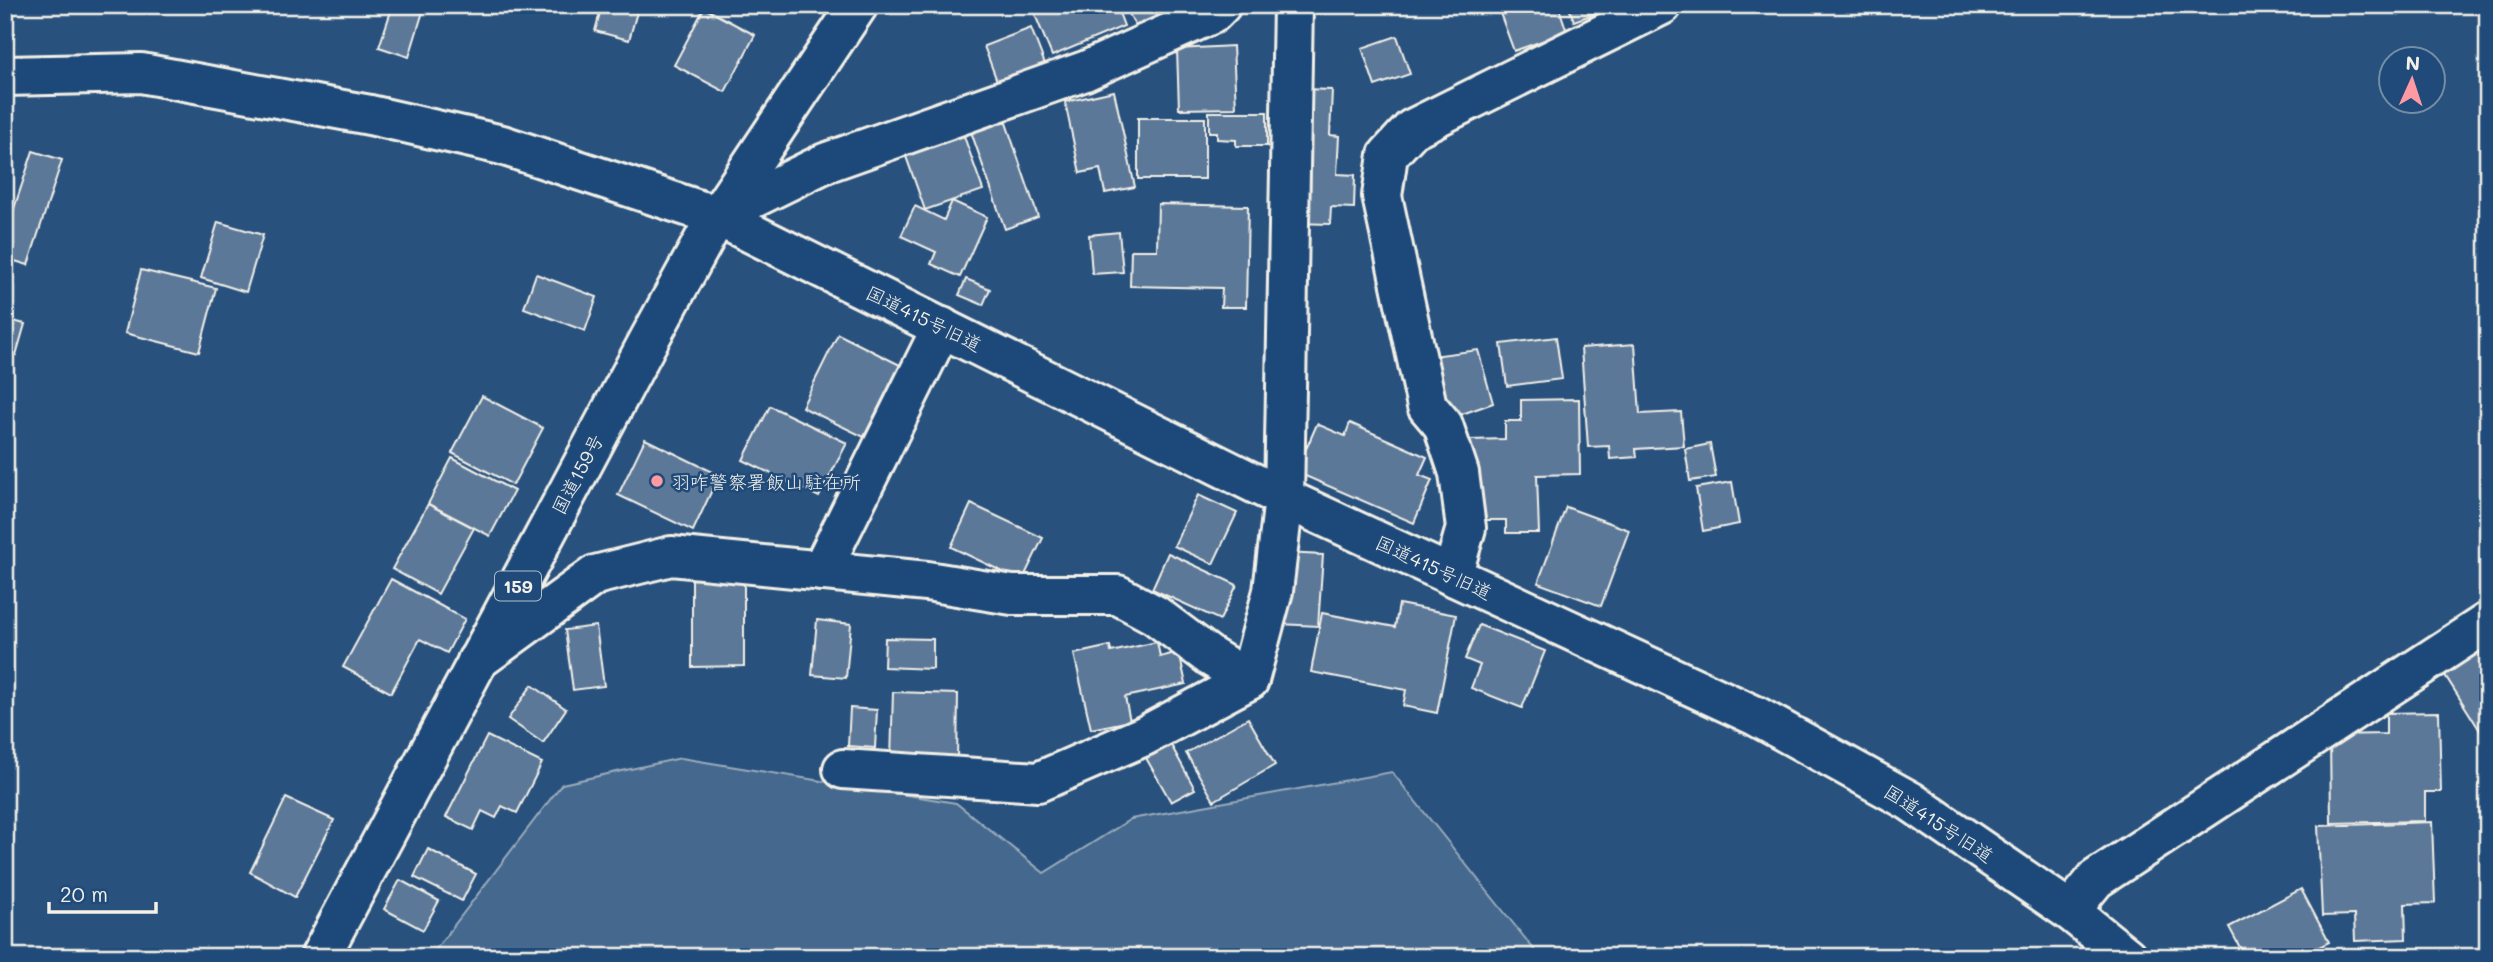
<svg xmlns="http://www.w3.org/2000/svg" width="2493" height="962" viewBox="0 0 2493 962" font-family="Mali,'Klee One',sans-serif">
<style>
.green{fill:#45688e;stroke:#9cacbb;stroke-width:2}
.building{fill:#5b7899;stroke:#f4f1e8;stroke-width:2}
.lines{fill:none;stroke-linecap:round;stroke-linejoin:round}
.minor-casing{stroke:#f4f1e8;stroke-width:44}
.highway-casing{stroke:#f4f1e8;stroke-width:44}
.minor{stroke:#1f4a7a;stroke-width:38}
.highway{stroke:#1f4a7a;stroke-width:38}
.poi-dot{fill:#ff9aa2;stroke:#1f4a7a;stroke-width:2.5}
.labels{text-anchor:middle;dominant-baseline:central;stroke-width:5;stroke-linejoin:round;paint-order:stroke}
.shield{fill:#1f4a7a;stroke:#b4bfc7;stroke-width:2}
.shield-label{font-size:18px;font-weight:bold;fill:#f4f1e8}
.street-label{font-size:19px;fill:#f4f1e8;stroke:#1f4a7a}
.poi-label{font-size:19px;fill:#f4f1e8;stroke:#1f4a7a;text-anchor:start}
</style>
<rect width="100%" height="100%" fill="#28517e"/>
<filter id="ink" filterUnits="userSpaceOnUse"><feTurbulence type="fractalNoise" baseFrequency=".0143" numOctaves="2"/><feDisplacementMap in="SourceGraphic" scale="14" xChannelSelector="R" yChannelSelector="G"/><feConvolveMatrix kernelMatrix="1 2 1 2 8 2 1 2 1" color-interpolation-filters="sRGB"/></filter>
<g filter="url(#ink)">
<polygon class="green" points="681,758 956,803 1044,873 1131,819 1392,772 1540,957 438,957 436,949 562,784"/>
<g class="building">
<polygon points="393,5 425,5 409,57 379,47"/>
<polygon points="602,5 639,5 629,40 595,31"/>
<polygon points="1031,5 1116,5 1124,26 1052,56"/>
<polygon points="1124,5 1182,5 1185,11 1141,35"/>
<polygon points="1497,5 1558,5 1567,32 1514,51"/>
<polygon points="1568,5 1634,5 1612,23 1607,9 1574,21"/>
<polygon points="704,8 755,35 725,92 674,65"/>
<polygon points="1031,28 1048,72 1000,89 984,46"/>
<polygon points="1397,36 1410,74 1375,86 1362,48"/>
<polygon points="1233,46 1236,108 1179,109 1177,49"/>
<polygon points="1303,89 1332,90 1330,135 1339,136 1337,174 1355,175 1354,208 1331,207 1330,224 1296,223"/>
<polygon points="1114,91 1135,187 1105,193 1100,169 1080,173 1065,102"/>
<polygon points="1002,111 1038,217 1005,229 968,123"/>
<polygon points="1209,112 1267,112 1267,146 1236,146 1236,140 1217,139 1217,132 1209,132"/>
<rect x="1138" y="118" width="67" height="61"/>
<polygon points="960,125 983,190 925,210 902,145"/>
<polygon points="33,151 62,160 28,265 5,258 5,236"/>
<polygon points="952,201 987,217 960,277 931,264 936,252 901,236 915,206 944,220"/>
<polygon points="1158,204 1248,206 1246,307 1221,307 1222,288 1130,286 1131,250 1157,250"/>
<polygon points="218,222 263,235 246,292 201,278"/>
<polygon points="1119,232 1123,272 1092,274 1089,235"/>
<polygon points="141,270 216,288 199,352 125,333"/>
<polygon points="536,274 597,297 585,331 524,308"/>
<polygon points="966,279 990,289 983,305 959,295"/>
<polygon points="5,319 25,324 16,355 5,352"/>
<polygon points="838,334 900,365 864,437 802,407"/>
<polygon points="1556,337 1562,379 1507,386 1501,344"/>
<polygon points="1635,344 1640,414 1681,412 1684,446 1636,449 1637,457 1610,459 1609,446 1588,447 1581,348"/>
<polygon points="1478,350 1493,403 1451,418 1432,356"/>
<polygon points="482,396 543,428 513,485 452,453"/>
<polygon points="1579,399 1580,474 1537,475 1539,533 1506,533 1506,520 1471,520 1470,440 1505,439 1505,421 1521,421 1521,400"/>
<polygon points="770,406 847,443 819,497 743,460"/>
<polygon points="1350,423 1427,457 1419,475 1432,480 1414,523 1296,472 1317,424 1345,436"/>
<polygon points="645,439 719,475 693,531 618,495"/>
<polygon points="1710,444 1716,477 1690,481 1685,449"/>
<polygon points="452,458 514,491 490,536 428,504"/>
<polygon points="1732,482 1739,524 1703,531 1696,488"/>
<polygon points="1198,495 1237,513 1213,564 1174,546"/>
<polygon points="428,504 474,528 438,594 392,569"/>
<polygon points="971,504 1043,538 1022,581 951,547"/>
<polygon points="1566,507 1629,530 1601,606 1538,583"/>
<polygon points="1168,553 1237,585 1220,620 1152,589"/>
<polygon points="1285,553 1323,555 1318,626 1280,624"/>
<polygon points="692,572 744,572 744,666 692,667"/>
<polygon points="391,579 465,619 447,653 420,639 391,693 343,667"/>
<polygon points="1399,604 1456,615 1437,713 1403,706 1406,690 1311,672 1322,613 1395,627"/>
<polygon points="817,620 851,624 846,678 812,675"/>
<polygon points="1479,625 1545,651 1522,708 1471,688 1480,665 1465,659"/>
<polygon points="596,626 604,686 573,690 565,630"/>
<polygon points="2488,629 2488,743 2436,661"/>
<polygon points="885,638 933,639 933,669 884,667"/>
<polygon points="1157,642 1160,657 1179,652 1186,684 1125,697 1130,721 1091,729 1074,654 1110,646 1111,652"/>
<polygon points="532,685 566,709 543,743 508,719"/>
<polygon points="893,692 958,694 957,762 891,760"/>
<polygon points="850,708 877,710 875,748 848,746"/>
<polygon points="2439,712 2441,792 2425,792 2425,821 2331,823 2330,735 2386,734 2386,713"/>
<polygon points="1248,718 1275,765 1214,801 1186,753"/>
<polygon points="487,736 542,763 517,813 502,806 496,818 482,811 473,830 446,817"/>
<polygon points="1171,745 1195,789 1171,802 1146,758"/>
<polygon points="286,798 334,820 295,897 250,872"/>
<polygon points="2432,822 2435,903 2405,904 2406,939 2355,941 2354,915 2322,916 2318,826"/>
<polygon points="428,849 476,874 462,901 414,877"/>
<polygon points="400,880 439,901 423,930 384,909"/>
<polygon points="2301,889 2329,942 2300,957 2264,957 2262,952 2253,957 2245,957 2229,927"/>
</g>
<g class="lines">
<g class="minor-casing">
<g id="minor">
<polyline points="5,76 141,73 370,115 502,145 717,216 1284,498 1756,716 1910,801 2070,911 2127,957"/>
<polyline points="717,216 825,163 1085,71 1212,14 1221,5"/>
<polyline points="821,571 942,327"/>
<polyline points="1452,576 1466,528 1459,473 1443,425 1427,406 1382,196 1388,155 1412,129 1662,5"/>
<polyline points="477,661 595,575 671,556 927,581 1012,595 1118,595 1155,615 1211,657 1249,680"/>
<polyline points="843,769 1038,782 1144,736 1249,680 1273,591 1284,498 1293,5"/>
<polyline points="2070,911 2096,879 2488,622"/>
</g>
</g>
<g class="highway-casing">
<polyline id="highway" points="320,957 650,338 717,216 858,5"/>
</g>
<use href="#minor" class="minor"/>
<use href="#highway" class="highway"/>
</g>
</g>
<circle class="poi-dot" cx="657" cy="481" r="7"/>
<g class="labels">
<rect class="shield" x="495" y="571.5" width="46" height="29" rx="5"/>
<g class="shield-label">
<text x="518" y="586">159</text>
</g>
<g class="street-label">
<text transform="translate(924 318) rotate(26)">国道415号旧道</text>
<text transform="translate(577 474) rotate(-62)">国道159号</text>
<text transform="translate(1434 567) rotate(25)">国道415号旧道</text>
<text transform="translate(1939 823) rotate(33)">国道415号旧道</text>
</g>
<g class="poi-label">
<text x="671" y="481">羽咋警察署飯山駐在所</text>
</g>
</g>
<rect width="2493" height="962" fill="none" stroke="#1f4a7a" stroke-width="28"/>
<rect x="14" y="14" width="2465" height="934" fill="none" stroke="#f4f1e8" stroke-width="2.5" filter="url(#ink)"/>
<g transform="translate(2412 80) rotate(3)"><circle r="33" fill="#1f4a7a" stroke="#748da6" stroke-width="2"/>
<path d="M0-5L12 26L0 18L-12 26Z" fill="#ff9aa2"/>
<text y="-10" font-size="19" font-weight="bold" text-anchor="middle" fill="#f4f1e8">N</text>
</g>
<path d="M49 902v10h107v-10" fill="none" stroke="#f4f1e8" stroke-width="3.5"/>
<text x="60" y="902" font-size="21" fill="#f4f1e8" stroke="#1f4a7a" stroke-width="5" paint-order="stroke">20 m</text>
</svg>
